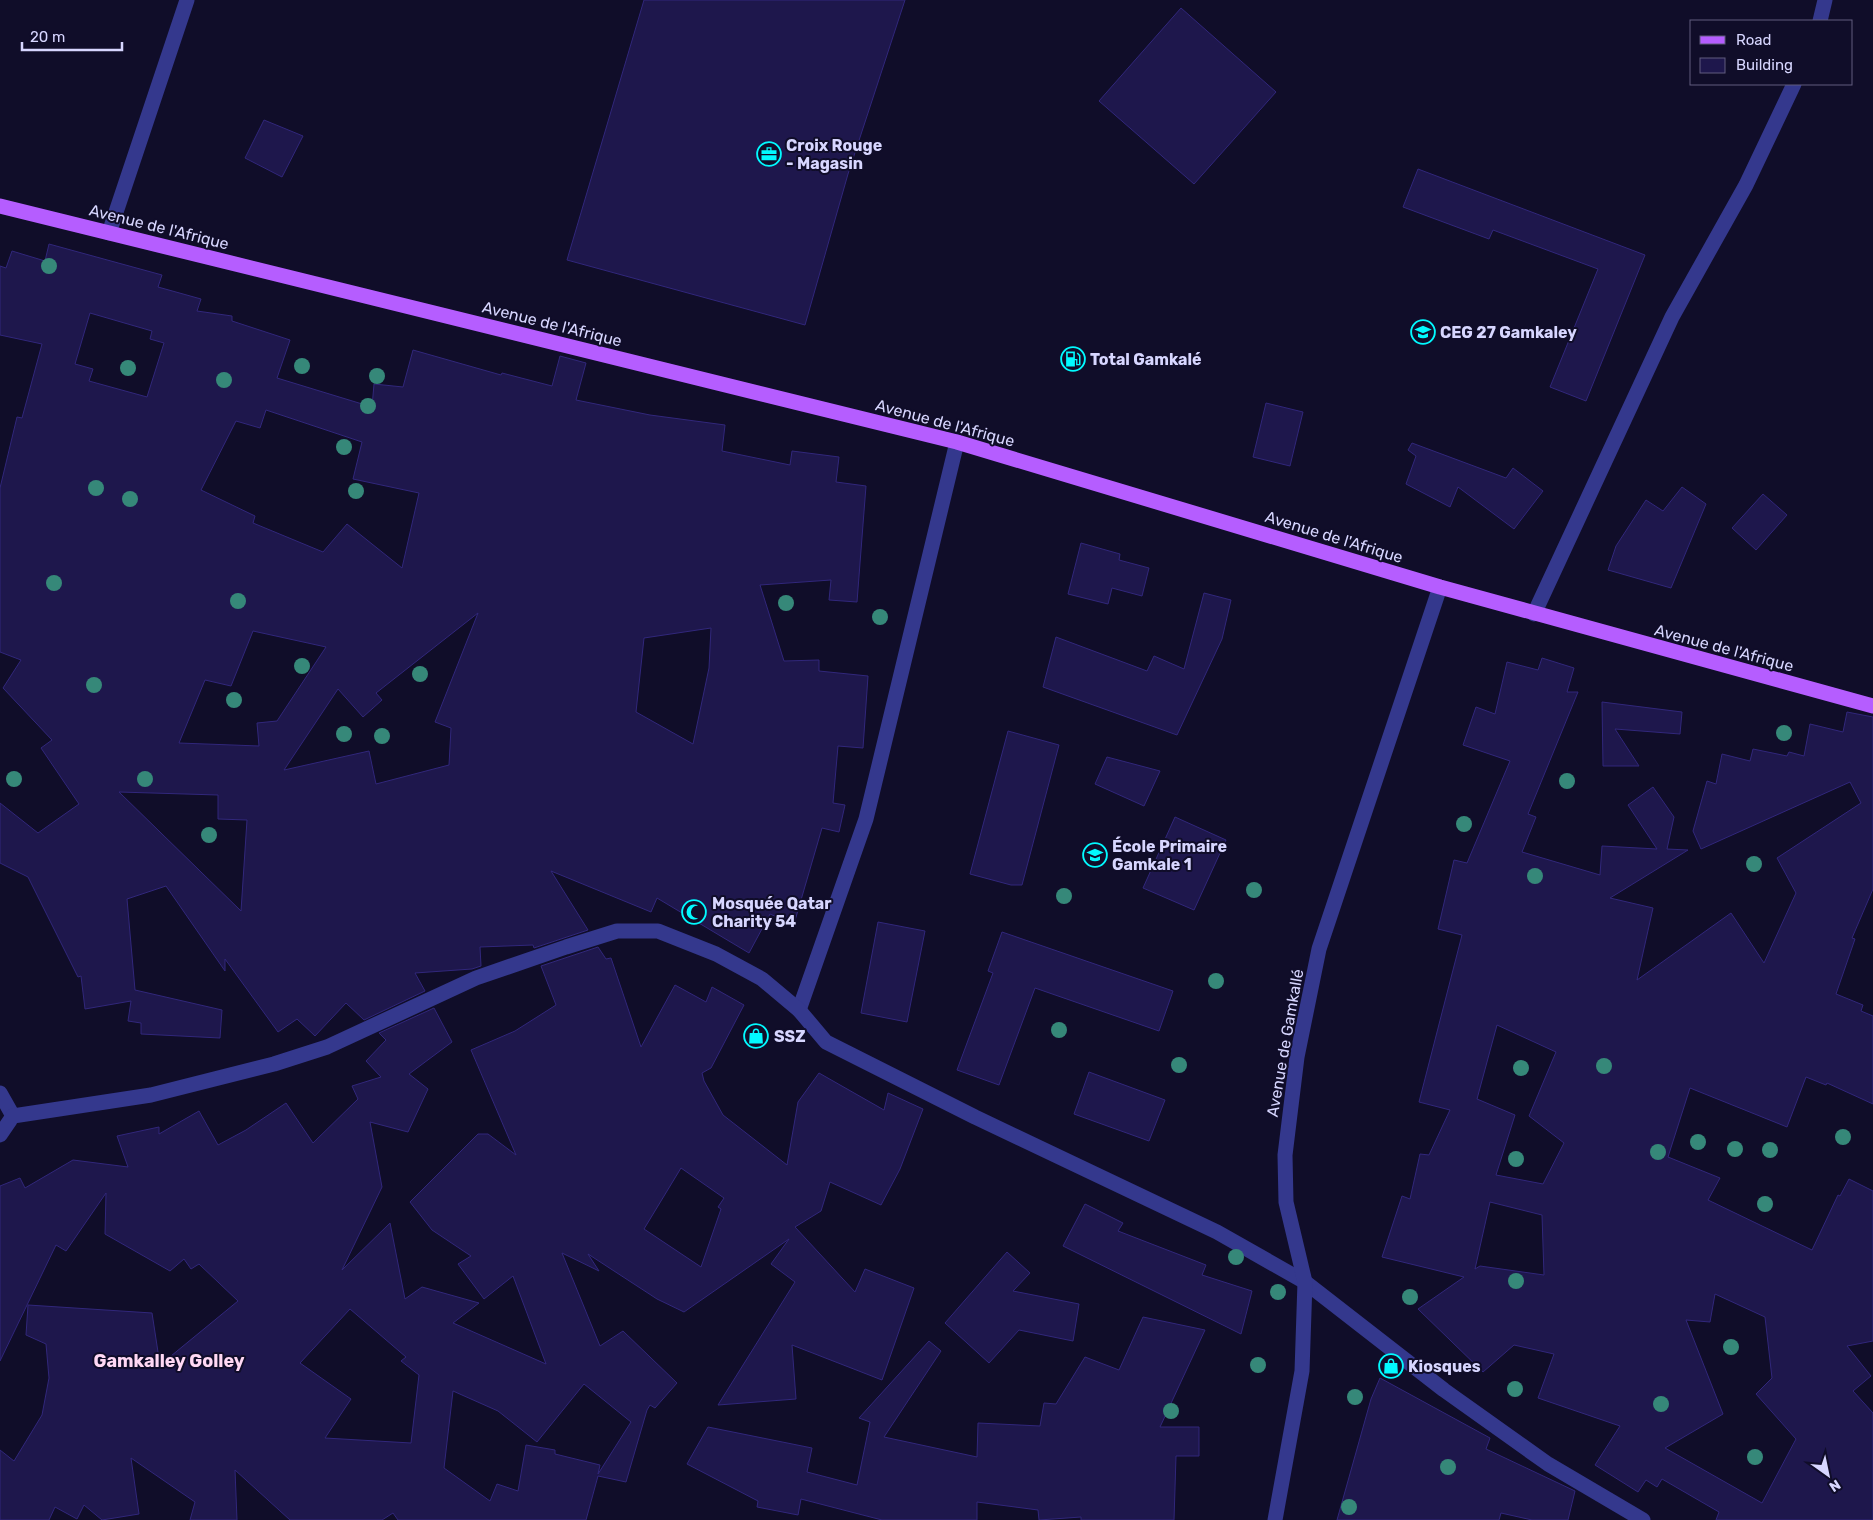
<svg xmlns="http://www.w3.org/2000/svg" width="1873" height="1520" viewBox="0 0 1873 1520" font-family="Rubik,sans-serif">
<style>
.building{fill:#1e174c;stroke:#31277b;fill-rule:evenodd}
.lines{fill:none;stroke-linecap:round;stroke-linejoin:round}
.minor{stroke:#34388d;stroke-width:15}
.major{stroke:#b55dff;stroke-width:15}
.tree{fill:#368879}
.labels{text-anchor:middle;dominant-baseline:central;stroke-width:4;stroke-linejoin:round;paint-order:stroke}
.poi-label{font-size:16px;font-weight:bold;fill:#d7d6ff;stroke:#100d29;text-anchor:start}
.street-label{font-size:16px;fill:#d7d6ff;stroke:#100d29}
.neighbourhood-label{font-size:18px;font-weight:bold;fill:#ffd8f4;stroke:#100d29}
</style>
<rect width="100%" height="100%" fill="#100d29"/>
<g class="building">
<polygon points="644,0 905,0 848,174 805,325 567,260"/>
<polygon points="1181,8 1276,92 1194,184 1099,101"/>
<polygon points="264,120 303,136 282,177 245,158"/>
<polygon points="1418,169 1645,255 1586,401 1550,387 1598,269 1493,230 1489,239 1403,207"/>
<path d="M49 244 162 275 158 287 201 299 197 311 232 316V321L290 340 277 378 372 407 374 384 403 387 413 350 501 375 502 373 552 386 560 356 586 363 576 400 650 415 725 425 722 451 790 465 792 451 839 457 836 482 866 486 857 602 829 600 831 580 760 585 784 661 819 660V671L868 676 863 748 838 746 833 803 845 805 839 832 822 828 794 924 770 914 749 953 657 898 651 912 551 871 588 930 534 948 533 945 480 947 481 966 472 969 415 973 425 991 364 1020 346 1003 315 1036 297 1019 278 1032 225 959V971L166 886 127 899 135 990 222 1010 220 1038 141 1034V1023L128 1021 131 1001 85 1009 81 976 78 977 28 877 0 863V803L38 833 79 804 41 748 52 740 3 688 21 660 0 652V488L17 417 22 418 42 344 0 335V266L6 268 12 251 45 261ZM90 313 152 331 150 339 164 343 147 397 89 381 93 369 75 364ZM266 410 362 442 353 479 419 493 402 568 347 524 323 552 253 523 255 516 201 490 236 421 260 428ZM478 613 435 722 451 728 449 765 376 784 369 751 284 770 338 689 363 717 382 700 376 693ZM711 628 709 668 693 744 636 712 644 638ZM253 631 326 647 277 721 257 723 259 746 179 743 205 680 231 686ZM119 792 218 795V819L247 820 241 911Z"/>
<polygon points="1266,403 1303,412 1290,466 1253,457"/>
<polygon points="1412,443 1506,478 1513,468 1543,491 1514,529 1458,487 1450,507 1406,484 1416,456 1408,450"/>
<polygon points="1682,487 1706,504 1671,588 1608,570 1616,546 1646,500 1663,511"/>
<polygon points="1763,494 1787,515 1756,550 1732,528"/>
<polygon points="1081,543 1120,554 1119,560 1149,568 1142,596 1112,588 1108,604 1068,594"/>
<polygon points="1204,593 1231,600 1222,639 1177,735 1043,687 1056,637 1147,671 1154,656 1184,669"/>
<path d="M1542 658 1574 668 1567 692H1578L1528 814 1536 817 1522 852 1600 875 1602 846 1657 849 1628 805 1653 787 1674 817 1667 849 1688 850 1610 898 1653 908 1637 980 1731 913 1764 963 1796 893 1777 858 1861 803 1850 782 1701 849 1693 831 1707 781 1716 784 1722 754 1750 761 1753 749 1787 756 1789 752 1804 756 1810 724 1843 732 1847 712 1873 717V889L1852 938 1855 939 1836 994 1863 1005 1861 1011 1873 1016V1104L1827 1083 1826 1085 1806 1077 1787 1127 1690 1088 1668 1157 1720 1178 1708 1200 1812 1250 1838 1195 1840 1196 1849 1179 1873 1191V1341L1847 1346 1871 1376 1853 1391 1873 1413V1520H1716L1719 1512 1662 1479 1657 1487 1646 1480 1638 1492 1595 1465 1620 1426 1538 1398 1554 1354 1514 1345 1483 1372 1418 1309 1464 1277 1382 1257 1402 1196 1410 1199 1420 1154 1429 1155 1450 1110 1419 1102 1462 935 1438 929 1454 860 1467 863 1510 761 1463 745 1476 707 1495 714 1507 662 1538 670ZM1497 1025 1556 1052 1529 1116 1564 1143 1543 1184 1496 1175 1515 1115 1477 1099ZM1490 1202 1542 1215 1544 1275 1480 1266 1475 1269ZM1715 1294 1765 1317 1772 1378 1756 1394 1796 1439 1762 1503 1665 1448 1723 1414 1686 1320 1710 1322Z"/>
<polygon points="1602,702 1682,712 1680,734 1615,729 1639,766 1603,766"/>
<polygon points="1008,731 1059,745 1022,885 1011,885 970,874"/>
<polygon points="1107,757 1160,771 1144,806 1095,784"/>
<polygon points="1175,817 1226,840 1194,910 1143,888"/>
<polygon points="878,922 925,931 907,1022 861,1013"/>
<polygon points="1002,932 1173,991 1159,1031 1035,988 999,1085 957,1070 993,973 988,971"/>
<path d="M598 947 606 959 611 958 641 1047 675 985 706 1002 712 987 744 1005 711 1068 702 1073 704 1081 723 1115 787 1165 798 1102 819 1073 884 1110 888 1093 923 1109 900 1169 881 1205 830 1182 821 1211 795 1227 855 1292 865 1269 914 1288 882 1380 792 1345 796 1399 718 1405 795 1282 771 1264 789 1239 684 1312 657 1299 588 1254 599 1271 562 1253 600 1346 623 1331 677 1383 655 1408 650 1405 647 1410 626 1482 598 1476 586 1520H398L393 1513 382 1520H290L235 1470 237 1520H190L195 1502 131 1458 139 1514 102 1520 84 1505 77 1519 55 1507 49 1520H0V1450L14 1461 42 1415 49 1378 46 1344 26 1335 28 1305 152 1313 160 1365 238 1301 199 1264 191 1269 184 1259 170 1271 105 1234 106 1193 66 1251 56 1245 0 1361V1186L20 1178 25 1188 73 1160 128 1167 117 1136 159 1127V1134L199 1111 218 1145 246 1130 286 1103 313 1143 358 1099 352 1086 381 1077 366 1061 386 1040 379 1033 434 1008 452 1042 409 1074 428 1089 408 1132 370 1122 382 1187 342 1270 390 1223 405 1299 422 1287 479 1303 453 1323 546 1364 513 1276 484 1299 458 1264 471 1256 432 1230 410 1202 478 1134H488L516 1155 471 1050 515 1031 556 1005 541 966ZM681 1168 724 1198 718 1207 721 1209 701 1267 644 1229ZM350 1309 406 1357 401 1361 419 1375 411 1443 325 1438 351 1399 300 1363ZM584 1384 631 1422 598 1474 600 1465 555 1454V1450L526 1445 518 1491 497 1484 490 1501 444 1468 453 1391 498 1411 537 1442Z"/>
<polygon points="1089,1072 1165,1100 1149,1141 1074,1114"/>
<polygon points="1085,1204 1123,1223 1118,1231 1206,1265 1202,1275 1252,1291 1241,1334 1063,1246"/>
<polygon points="1007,1252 1030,1273 1013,1291 1079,1304 1073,1341 1019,1330 989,1363 945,1323"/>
<polygon points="1143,1317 1205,1330 1160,1427 1199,1427 1199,1456 1176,1456 1174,1520 1081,1520 1081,1517 1039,1520 1038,1510 977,1502 977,1520 882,1520 801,1499 798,1515 757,1507 758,1501 687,1464 708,1427 812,1448 807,1472 857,1485 870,1422 859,1418 929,1341 941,1351 884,1437 977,1457 978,1423 1040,1426 1044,1403 1056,1404 1085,1357 1119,1370"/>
<polygon points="1380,1378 1490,1438 1486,1449 1575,1491 1568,1520 1532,1520 1501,1513 1499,1520 1337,1520 1371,1399"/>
</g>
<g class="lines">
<g class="minor">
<polyline points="1820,21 1825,0"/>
<polyline points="109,233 187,0"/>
<polyline points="1534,614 1672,317 1746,185 1794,84"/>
<polyline points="799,1010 866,819 957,442"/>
<polyline points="0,1093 13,1116"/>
<polyline points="0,1135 13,1116 151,1095 274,1064 327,1047 476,978 566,947 617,931 658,931 716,954 762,979 799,1010 826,1042 975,1117 1217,1232 1305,1282 1444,1390 1548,1464 1643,1520"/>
<polyline points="1275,1520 1302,1371 1305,1282 1286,1202 1285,1155 1297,1057 1319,949 1440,587"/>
</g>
<polyline class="major" points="0,206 957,442 1440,587 1873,706"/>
</g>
<g class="tree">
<circle cx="49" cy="266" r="8"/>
<circle cx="302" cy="366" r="8"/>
<circle cx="128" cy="368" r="8"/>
<circle cx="377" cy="376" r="8"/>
<circle cx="224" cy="380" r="8"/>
<circle cx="368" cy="406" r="8"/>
<circle cx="344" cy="447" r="8"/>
<circle cx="96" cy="488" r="8"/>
<circle cx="356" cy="491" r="8"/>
<circle cx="130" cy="499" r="8"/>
<circle cx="54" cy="583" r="8"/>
<circle cx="238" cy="601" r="8"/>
<circle cx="786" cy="603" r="8"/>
<circle cx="880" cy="617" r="8"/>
<circle cx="302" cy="666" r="8"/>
<circle cx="420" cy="674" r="8"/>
<circle cx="94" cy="685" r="8"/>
<circle cx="234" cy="700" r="8"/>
<circle cx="1784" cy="733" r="8"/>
<circle cx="344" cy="734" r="8"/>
<circle cx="382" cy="736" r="8"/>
<circle cx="14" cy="779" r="8"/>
<circle cx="145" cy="779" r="8"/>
<circle cx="1567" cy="781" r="8"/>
<circle cx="1464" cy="824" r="8"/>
<circle cx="209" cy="835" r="8"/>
<circle cx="1754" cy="864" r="8"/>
<circle cx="1535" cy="876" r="8"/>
<circle cx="1254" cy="890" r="8"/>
<circle cx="1064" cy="896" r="8"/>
<circle cx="1216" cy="981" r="8"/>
<circle cx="1059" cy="1030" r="8"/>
<circle cx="1179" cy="1065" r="8"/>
<circle cx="1604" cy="1066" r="8"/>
<circle cx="1521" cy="1068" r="8"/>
<circle cx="1843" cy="1137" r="8"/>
<circle cx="1698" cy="1142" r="8"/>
<circle cx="1735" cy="1149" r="8"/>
<circle cx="1770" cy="1150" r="8"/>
<circle cx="1658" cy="1152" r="8"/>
<circle cx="1516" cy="1159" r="8"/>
<circle cx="1765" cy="1204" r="8"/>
<circle cx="1236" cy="1257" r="8"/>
<circle cx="1516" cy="1281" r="8"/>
<circle cx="1278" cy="1292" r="8"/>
<circle cx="1410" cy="1297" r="8"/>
<circle cx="1731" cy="1347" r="8"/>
<circle cx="1258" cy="1365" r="8"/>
<circle cx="1515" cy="1389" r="8"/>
<circle cx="1355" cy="1397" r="8"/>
<circle cx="1661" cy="1404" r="8"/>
<circle cx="1171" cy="1411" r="8"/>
<circle cx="1755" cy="1457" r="8"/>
<circle cx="1448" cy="1467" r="8"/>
<circle cx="1349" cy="1507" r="8"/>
</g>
<defs>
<g id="office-ring" transform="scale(1.25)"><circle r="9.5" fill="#100d29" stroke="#02faff" stroke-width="1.5"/><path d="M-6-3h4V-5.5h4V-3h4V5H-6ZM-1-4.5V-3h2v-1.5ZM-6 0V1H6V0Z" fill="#02faff"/></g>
<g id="school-ring" transform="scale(1.25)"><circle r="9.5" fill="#100d29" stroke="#02faff" stroke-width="1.5"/><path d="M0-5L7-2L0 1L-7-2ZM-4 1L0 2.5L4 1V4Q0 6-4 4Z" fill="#02faff"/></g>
<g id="fuel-ring" transform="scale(1.25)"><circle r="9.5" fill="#100d29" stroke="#02faff" stroke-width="1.5"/><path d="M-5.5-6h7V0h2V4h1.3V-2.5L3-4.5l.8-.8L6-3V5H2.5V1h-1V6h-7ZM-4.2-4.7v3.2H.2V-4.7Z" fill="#02faff"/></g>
<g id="mosque-ring" transform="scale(1.25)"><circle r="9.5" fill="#100d29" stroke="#02faff" stroke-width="1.5"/><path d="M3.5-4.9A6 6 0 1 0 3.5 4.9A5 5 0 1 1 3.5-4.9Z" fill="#02faff"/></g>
<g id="shop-ring" transform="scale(1.25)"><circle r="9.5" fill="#100d29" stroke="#02faff" stroke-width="1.5"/><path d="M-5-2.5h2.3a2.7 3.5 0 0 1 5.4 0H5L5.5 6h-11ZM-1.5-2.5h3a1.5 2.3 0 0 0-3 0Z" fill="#02faff"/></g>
</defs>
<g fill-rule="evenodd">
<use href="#office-ring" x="769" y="154"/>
<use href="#school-ring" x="1423" y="332"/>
<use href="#fuel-ring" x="1073" y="359"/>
<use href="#school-ring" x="1095" y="855"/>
<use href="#mosque-ring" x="694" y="912"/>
<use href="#shop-ring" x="756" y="1036"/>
<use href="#shop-ring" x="1391" y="1366"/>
</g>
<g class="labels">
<g class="poi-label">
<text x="786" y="145">Croix Rouge<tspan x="786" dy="18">- Magasin</tspan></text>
<text x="1440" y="332">CEG 27 Gamkaley</text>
<text x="1090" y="359">Total Gamkalé</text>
<text x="1112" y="846">École Primaire<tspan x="1112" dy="18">Gamkale 1</tspan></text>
<text x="712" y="903">Mosquée Qatar<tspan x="712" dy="18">Charity 54</tspan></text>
<text x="774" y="1036">SSZ</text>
<text x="1408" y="1366">Kiosques</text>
</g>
<g class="street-label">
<text transform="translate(159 227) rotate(14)">Avenue de l'Afrique</text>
<text transform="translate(552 324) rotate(14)">Avenue de l'Afrique</text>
<text transform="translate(945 423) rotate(15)">Avenue de l'Afrique</text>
<text transform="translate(1334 537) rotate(17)">Avenue de l'Afrique</text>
<text transform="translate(1724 648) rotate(15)">Avenue de l'Afrique</text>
<text transform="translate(1285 1043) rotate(-80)">Avenue de Gamkallé</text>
</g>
<g class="neighbourhood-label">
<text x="169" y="1361">Gamkalley Golley</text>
</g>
</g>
<rect x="1690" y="20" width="162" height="65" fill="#100d29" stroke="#605d7f"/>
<rect x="1700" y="36" width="25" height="8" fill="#b55dff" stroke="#605d7f"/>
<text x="1736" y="45" font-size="15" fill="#d7d6ff">Road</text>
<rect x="1700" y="58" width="25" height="15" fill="#1e174c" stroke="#605d7f"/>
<text x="1736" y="70" font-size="15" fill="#d7d6ff">Building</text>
<g transform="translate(1828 1475) rotate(147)" stroke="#100d29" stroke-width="4" paint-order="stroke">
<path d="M0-4L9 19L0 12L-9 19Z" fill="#d7d6ff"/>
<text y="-8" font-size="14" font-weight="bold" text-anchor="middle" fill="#d7d6ff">N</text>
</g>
<path d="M22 42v8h100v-8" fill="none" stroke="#d7d6ff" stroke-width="2.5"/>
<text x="30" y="42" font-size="15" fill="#d7d6ff" stroke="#100d29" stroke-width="4" paint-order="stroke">20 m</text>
</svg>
